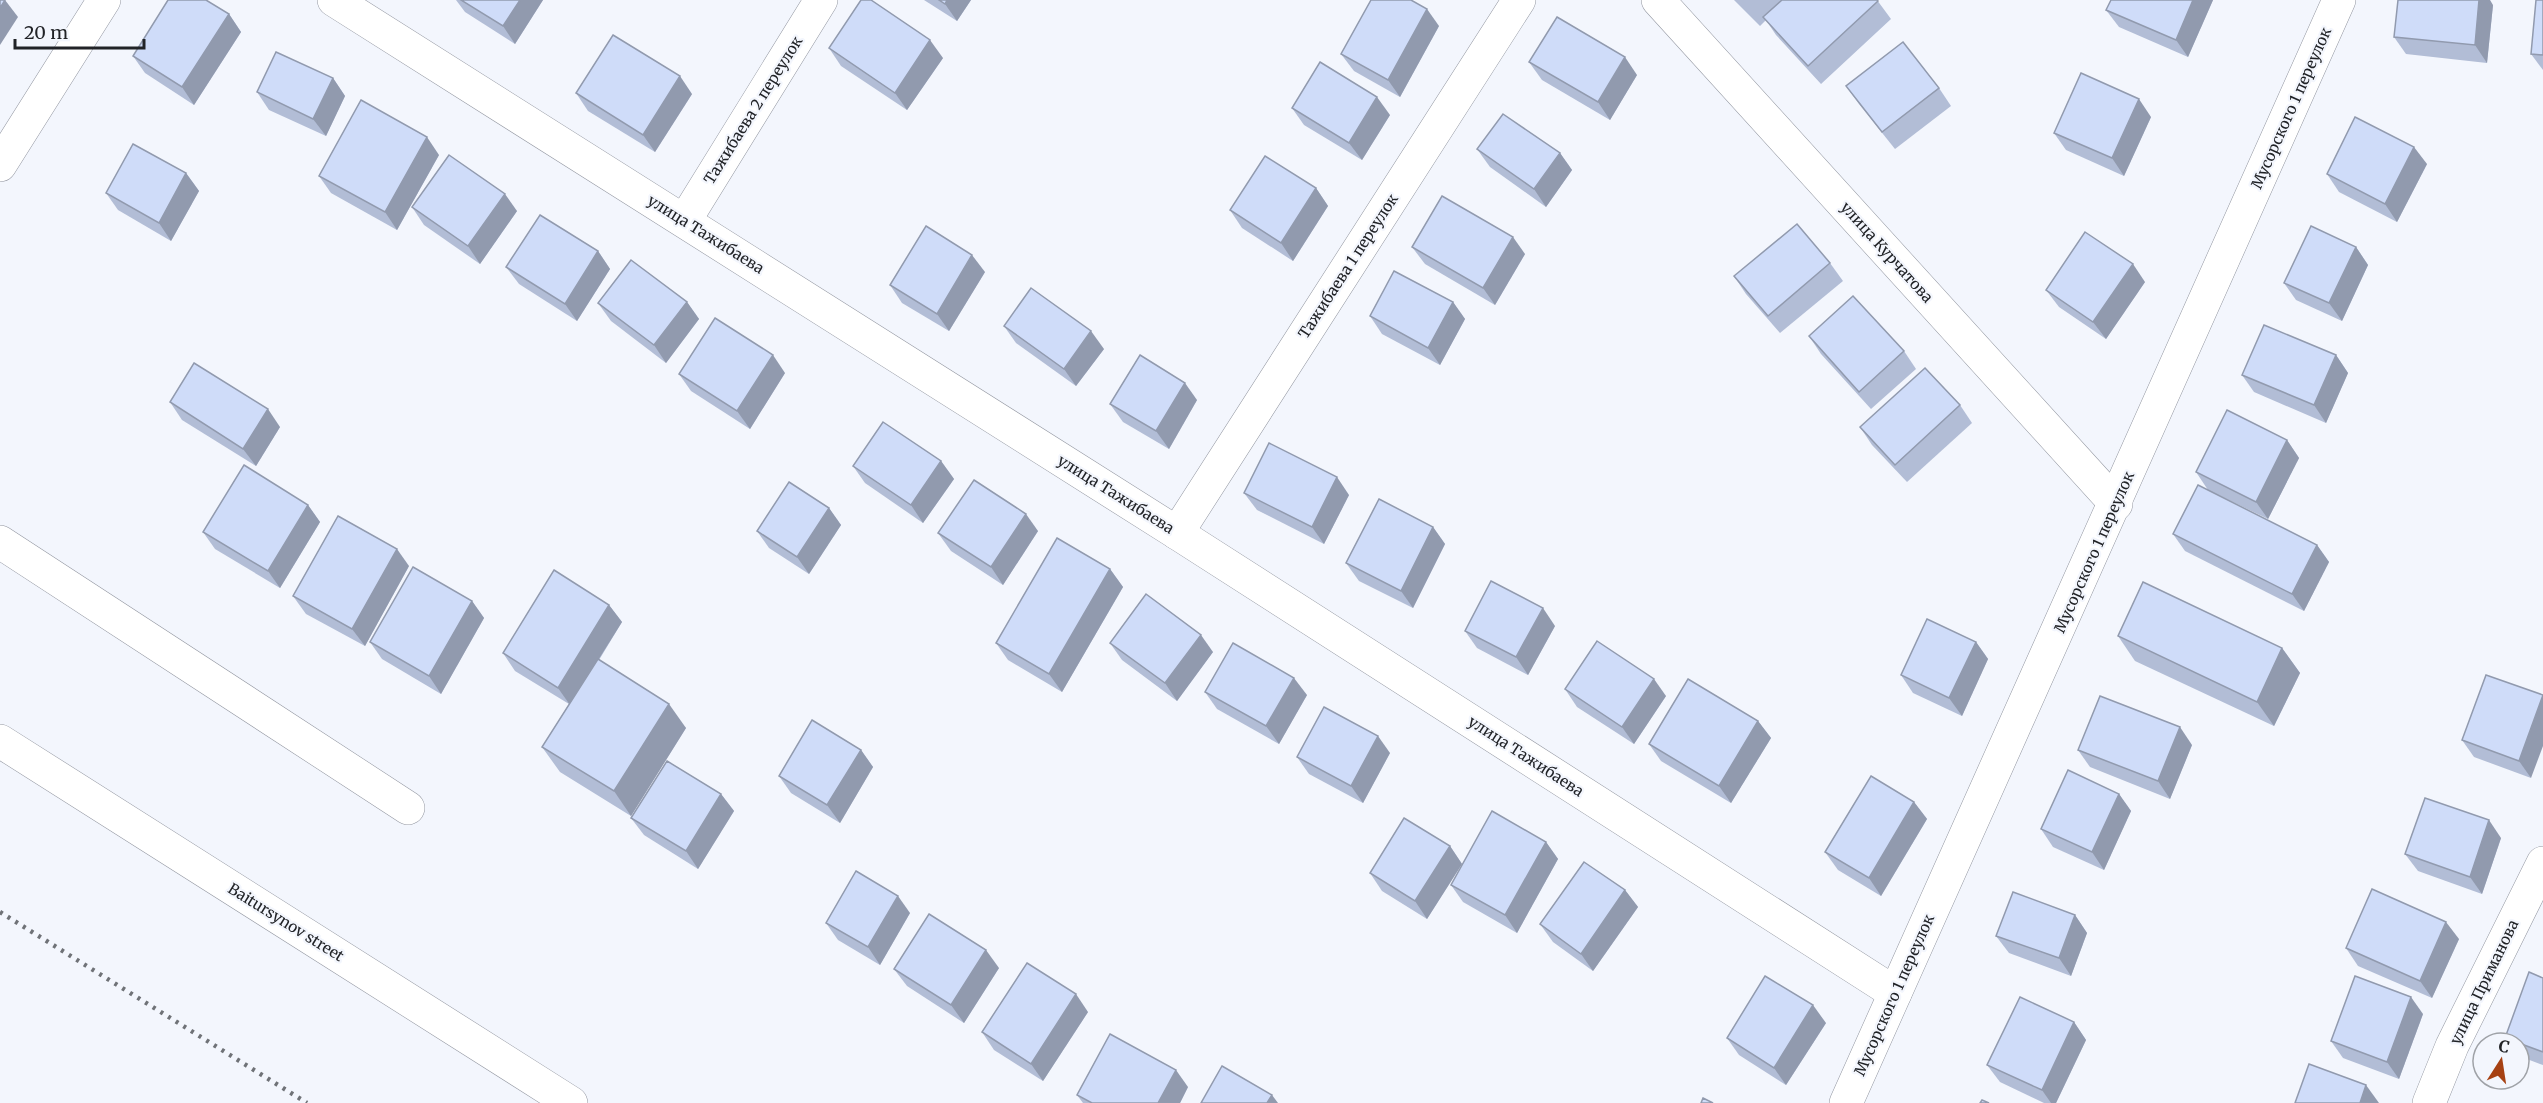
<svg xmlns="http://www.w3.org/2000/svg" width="2543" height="1103" viewBox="0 0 2543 1103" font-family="Merriweather,serif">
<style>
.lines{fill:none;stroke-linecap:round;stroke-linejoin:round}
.minor-casing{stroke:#9397a1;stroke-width:34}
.minor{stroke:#fff;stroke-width:33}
.rail{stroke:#6f7277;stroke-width:4.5;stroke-dasharray:3 6;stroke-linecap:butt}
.wall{fill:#b2bdd6}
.shaded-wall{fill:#919aae}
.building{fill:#cfdcf9;stroke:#919aae;stroke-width:1.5}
.labels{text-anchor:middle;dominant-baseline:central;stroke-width:4.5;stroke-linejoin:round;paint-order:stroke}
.street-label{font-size:15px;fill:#212327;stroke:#f3f6fd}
</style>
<rect width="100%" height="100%" fill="#f3f6fd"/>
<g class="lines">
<g class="minor-casing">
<g id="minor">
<polyline points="334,0 1177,533 1895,993"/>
<polyline points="1658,0 2116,504"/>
<polyline points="0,165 104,0"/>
<polyline points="685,220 821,0"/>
<polyline points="1177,533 1519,0"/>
<polyline points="0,542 408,808"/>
<polyline points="0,741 571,1103"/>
<polyline points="1846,1103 2339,0"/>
<polyline points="2429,1103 2452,1046 2543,863"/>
</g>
</g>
<use href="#minor" class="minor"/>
<polyline class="rail" points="0,912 307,1103"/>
</g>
<g class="wall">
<polygon points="456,0 543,0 515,44 465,12"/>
<polygon points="924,0 971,0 957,21"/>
<polygon points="1734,0 1877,0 1891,19 1821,84 1776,35 1766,20 1760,26"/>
<polygon points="2111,0 2213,0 2188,57 2119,27 2106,10"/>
<polygon points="2543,0 2543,70 2531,54"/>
<polygon points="2493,5 2487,63 2406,54 2394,37"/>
<polygon points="229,14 241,32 194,105 145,73 133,56"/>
<polygon points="1439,26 1400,97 1354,71 1341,54"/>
<polygon points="829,48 943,58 907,110 841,66"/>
<polygon points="1529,62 1637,75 1610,120 1542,80"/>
<polygon points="333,78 345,96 326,136 269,110 257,92"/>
<polygon points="1846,86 1939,88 1951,106 1895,149 1859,104"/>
<polygon points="576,93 692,94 655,152 588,111"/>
<polygon points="1292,108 1390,115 1362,160 1304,125"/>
<polygon points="2151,117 2124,176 2066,150 2054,133"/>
<polygon points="1477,149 1560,153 1572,170 1546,207 1490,167"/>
<polygon points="439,155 397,230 331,193 319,176"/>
<polygon points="2427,164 2397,222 2339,192 2327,174"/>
<polygon points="186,173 199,191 171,241 118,210 106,193"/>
<polygon points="1316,188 1328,206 1293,261 1242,228 1230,210"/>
<polygon points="412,207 517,211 480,264 424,225"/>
<polygon points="1412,247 1525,254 1495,305 1425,264"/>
<polygon points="2356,247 2368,265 2342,321 2296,300 2284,283"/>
<polygon points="598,251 610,269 577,321 519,284 506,267"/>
<polygon points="1830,263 1843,281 1780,333 1746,294 1734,276"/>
<polygon points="985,272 949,331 902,303 890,285"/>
<polygon points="2145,282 2106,339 2059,307 2046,290"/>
<polygon points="687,302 699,319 666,363 611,321 598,303"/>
<polygon points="1453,302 1465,319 1440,365 1382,334 1370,316"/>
<polygon points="1004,326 1104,349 1076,386 1016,343"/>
<polygon points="1809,336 1904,351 1916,369 1871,409 1821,354"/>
<polygon points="2336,355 2348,373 2326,423 2254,392 2242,375"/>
<polygon points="785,373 750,429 691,391 679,374"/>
<polygon points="1197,400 1169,449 1123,422 1110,404"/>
<polygon points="170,402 280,427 256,466 182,420"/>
<polygon points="1960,405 1972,423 1907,482 1872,445 1860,427"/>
<polygon points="2287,440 2299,458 2268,519 2208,490 2196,472"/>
<polygon points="941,461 954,479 923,523 865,483 853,466"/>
<polygon points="1244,493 1349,495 1324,544 1257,510"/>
<polygon points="308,505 320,522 280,588 215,549 203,532"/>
<polygon points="829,508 841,525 809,574 769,548 757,531"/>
<polygon points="1433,527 1445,544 1413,608 1359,581 1346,563"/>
<polygon points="1038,531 1003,585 951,551 938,533"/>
<polygon points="2173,534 2317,545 2329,562 2304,611 2185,551"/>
<polygon points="409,566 365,646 306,614 293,596"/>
<polygon points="1110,569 1123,587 1062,692 1008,660 996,643"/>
<polygon points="472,601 484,618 441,694 382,659 370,642"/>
<polygon points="609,605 622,622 599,660 686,728 631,816 560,772 542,747 569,704 515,671 503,653"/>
<polygon points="1555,626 1528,675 1477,648 1465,631"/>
<polygon points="2118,636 2282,648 2300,673 2274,726 2135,661"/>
<polygon points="1976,642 1988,659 1962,716 1913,693 1901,675"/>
<polygon points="1110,643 1213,652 1177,701 1122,660"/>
<polygon points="2486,675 2531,778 2474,757 2462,740"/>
<polygon points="1565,689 1666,696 1634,744 1577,707"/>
<polygon points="1205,692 1307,695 1279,744 1217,709"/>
<polygon points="1758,721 1771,738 1731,803 1661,761 1649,744"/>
<polygon points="2192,745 2170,799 2090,767 2078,750"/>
<polygon points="861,750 873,767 840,823 791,793 779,776"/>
<polygon points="1390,753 1363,803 1309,774 1297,757"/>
<polygon points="721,794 734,811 698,869 644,835 631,818"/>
<polygon points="2119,794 2131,811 2104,870 2053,847 2041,829"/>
<polygon points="1914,802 1927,819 1881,896 1838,870 1825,852"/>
<polygon points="2501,838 2482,894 2418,871 2405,854"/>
<polygon points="1546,842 1558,859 1517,933 1463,902 1451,885"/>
<polygon points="1450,846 1462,864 1427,919 1382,891 1370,873"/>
<polygon points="1625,890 1638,907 1593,971 1553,942 1540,924"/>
<polygon points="910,913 880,965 838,940 826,923"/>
<polygon points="2075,915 2087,933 2071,976 2009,953 1996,936"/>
<polygon points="2459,939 2432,998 2358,966 2346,948"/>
<polygon points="999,968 964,1023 907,986 894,969"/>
<polygon points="2543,978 2543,1065 2519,1056 2519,1043 2509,1043 2505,1038"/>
<polygon points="1088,1012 1043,1081 994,1050 982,1032"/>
<polygon points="2423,1014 2399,1079 2343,1058 2331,1041"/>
<polygon points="2074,1022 2086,1040 2056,1103 2044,1103 2000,1082 1987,1065"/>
<polygon points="1826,1023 1786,1085 1739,1055 1727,1038"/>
<polygon points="1188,1087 1180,1103 1083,1103 1077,1095"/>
</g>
<g class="shaded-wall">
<polygon points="5,0 18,17 0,45 0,8"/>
<polygon points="520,0 543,0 515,44 503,26"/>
<polygon points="947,0 971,0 957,21 945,4"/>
<polygon points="2193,0 2213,0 2188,57 2176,40"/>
<polygon points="2479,0 2490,0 2493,5 2487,63 2475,45"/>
<polygon points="1427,9 1439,26 1400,97 1388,80"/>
<polygon points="229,14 241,32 194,105 182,87"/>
<polygon points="930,40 943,58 907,110 895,93"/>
<polygon points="1625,57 1637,75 1610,120 1598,102"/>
<polygon points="680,76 692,94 655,152 643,135"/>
<polygon points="333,78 345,96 326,136 313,119"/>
<polygon points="1377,97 1390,115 1362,160 1349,143"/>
<polygon points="2139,99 2151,117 2124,176 2112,158"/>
<polygon points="427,137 439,155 397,230 385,212"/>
<polygon points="2414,147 2427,164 2397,222 2385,204"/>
<polygon points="1560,153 1572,170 1546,207 1534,189"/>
<polygon points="186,173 199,191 171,241 159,223"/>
<polygon points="1316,188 1328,206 1293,261 1281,243"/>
<polygon points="505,194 517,211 480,264 468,246"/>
<polygon points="1513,237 1525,254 1495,305 1483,288"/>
<polygon points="2356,247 2368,265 2342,321 2329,303"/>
<polygon points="598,251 610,269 577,321 565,304"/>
<polygon points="972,255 985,272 949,331 937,314"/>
<polygon points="2133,264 2145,282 2106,339 2093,322"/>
<polygon points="687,302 699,319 666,363 654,345"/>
<polygon points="1453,302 1465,319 1440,365 1428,348"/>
<polygon points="1091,331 1104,349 1076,386 1064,369"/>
<polygon points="773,355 785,373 750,429 737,411"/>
<polygon points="2336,355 2348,373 2326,423 2314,405"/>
<polygon points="1185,383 1197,400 1169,449 1156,431"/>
<polygon points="268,409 280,427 256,466 243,449"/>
<polygon points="2287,440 2299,458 2268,519 2256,502"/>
<polygon points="941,461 954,479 923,523 911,505"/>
<polygon points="1337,477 1349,495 1324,544 1312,527"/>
<polygon points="308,505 320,522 280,588 268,571"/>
<polygon points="829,508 841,525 809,574 797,557"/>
<polygon points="1026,514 1038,531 1003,585 991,567"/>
<polygon points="1433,527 1445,544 1413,608 1401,591"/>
<polygon points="2317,545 2329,562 2304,611 2292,594"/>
<polygon points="397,549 409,566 365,646 352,629"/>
<polygon points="1110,569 1123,587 1062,692 1049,674"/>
<polygon points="472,601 484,618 441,694 429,676"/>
<polygon points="609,605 622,622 570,705 558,688"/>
<polygon points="1543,608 1555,626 1528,675 1516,657"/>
<polygon points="1201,635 1213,652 1177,701 1165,683"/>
<polygon points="1976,642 1988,659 1962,716 1949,698"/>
<polygon points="2282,648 2300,673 2274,726 2257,702"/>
<polygon points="1294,678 1307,695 1279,744 1266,726"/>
<polygon points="1654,679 1666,696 1634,744 1622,727"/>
<polygon points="2543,695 2543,746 2531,778 2519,761"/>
<polygon points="669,704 686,728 631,816 614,791"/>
<polygon points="1758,721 1771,738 1731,803 1719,786"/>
<polygon points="2180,727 2192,745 2170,799 2158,781"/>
<polygon points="1378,736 1390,753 1363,803 1351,786"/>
<polygon points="861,750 873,767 840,823 827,805"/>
<polygon points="721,794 734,811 698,869 686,851"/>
<polygon points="2119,794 2131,811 2104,870 2092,852"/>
<polygon points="1914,802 1927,819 1881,896 1869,878"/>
<polygon points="2489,820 2501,838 2482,894 2470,877"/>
<polygon points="1546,842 1558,859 1517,933 1505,915"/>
<polygon points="1450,846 1462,864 1427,919 1415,901"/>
<polygon points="1625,890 1638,907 1593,971 1581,954"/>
<polygon points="898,896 910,913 880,965 868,947"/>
<polygon points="2075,915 2087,933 2071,976 2059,958"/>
<polygon points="2446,922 2459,939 2432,998 2420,981"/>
<polygon points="986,950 999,968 964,1023 951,1005"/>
<polygon points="1076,994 1088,1012 1043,1081 1031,1064"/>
<polygon points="2411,997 2423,1014 2399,1079 2387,1062"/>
<polygon points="1813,1005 1826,1023 1786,1085 1774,1068"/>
<polygon points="2074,1022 2086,1040 2056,1103 2051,1103 2042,1090"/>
<polygon points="1176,1070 1188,1087 1180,1103 1158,1103"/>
<polygon points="2366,1085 2379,1103 2360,1103"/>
<polygon points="1272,1095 1278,1103 1267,1103"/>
</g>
<g class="building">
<polygon points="0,0 5,0 0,8"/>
<polygon points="168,0 206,0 229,14 182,87 133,56"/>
<polygon points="461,0 520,0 503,26"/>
<polygon points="861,0 871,0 930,40 895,93 829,48"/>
<polygon points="939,0 947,0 945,4"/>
<polygon points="1371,0 1411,0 1427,9 1388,80 1341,54"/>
<polygon points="1782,0 1877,0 1878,1 1808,66 1763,17"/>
<polygon points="2111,0 2193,0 2176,40 2106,10"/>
<polygon points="2398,0 2479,0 2475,45 2394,37"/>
<polygon points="2536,0 2543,0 2543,55 2531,54"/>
<polygon points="1557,17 1625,57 1598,102 1529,62"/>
<polygon points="613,35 680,76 643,135 576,93"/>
<polygon points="1903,42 1939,88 1882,132 1846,86"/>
<polygon points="276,52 333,78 313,119 257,92"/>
<polygon points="1320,62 1377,97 1349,143 1292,108"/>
<polygon points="2081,73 2139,99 2112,158 2054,133"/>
<polygon points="361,100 427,137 385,212 319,176"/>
<polygon points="1503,114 1560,153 1534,189 1477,149"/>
<polygon points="2355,117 2414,147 2385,204 2327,174"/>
<polygon points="133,144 186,173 159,223 106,193"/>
<polygon points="449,155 505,194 468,246 412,207"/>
<polygon points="1265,156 1316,188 1281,243 1230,210"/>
<polygon points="1442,196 1513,237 1483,288 1412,247"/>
<polygon points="540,215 598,251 565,304 506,267"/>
<polygon points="1797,224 1830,263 1768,316 1734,276"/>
<polygon points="926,226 972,255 937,314 890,285"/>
<polygon points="2311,226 2356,247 2329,303 2284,283"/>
<polygon points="2085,232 2133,264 2093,322 2046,290"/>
<polygon points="631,260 687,302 654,345 598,303"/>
<polygon points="1394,271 1453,302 1428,348 1370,316"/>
<polygon points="1031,288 1091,331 1064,369 1004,326"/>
<polygon points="1853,296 1904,351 1859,392 1809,336"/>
<polygon points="715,318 773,355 737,411 679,374"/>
<polygon points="2264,325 2336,355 2314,405 2242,375"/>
<polygon points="1140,355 1185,383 1156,431 1110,404"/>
<polygon points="194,363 268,409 243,449 170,402"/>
<polygon points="1925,368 1960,405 1895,465 1860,427"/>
<polygon points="2227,410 2287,440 2256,502 2196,472"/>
<polygon points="883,422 941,461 911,505 853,466"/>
<polygon points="1269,443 1337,477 1312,527 1244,493"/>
<polygon points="244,465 308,505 268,571 203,532"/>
<polygon points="974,480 1026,514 991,567 938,533"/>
<polygon points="789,482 829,508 797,557 757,531"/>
<polygon points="2198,485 2317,545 2292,594 2173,534"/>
<polygon points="1379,499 1433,527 1401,591 1346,563"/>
<polygon points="338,516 397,549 352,629 293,596"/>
<polygon points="1057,538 1110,569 1049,674 996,643"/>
<polygon points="413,567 472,601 429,676 370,642"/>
<polygon points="554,570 609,605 558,688 503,653"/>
<polygon points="1491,581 1543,608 1516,657 1465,631"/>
<polygon points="2143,582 2282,648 2257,702 2118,636"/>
<polygon points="1146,594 1201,635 1165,683 1110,643"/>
<polygon points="1927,619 1976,642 1949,698 1901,675"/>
<polygon points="1597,641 1654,679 1622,727 1565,689"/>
<polygon points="1233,643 1294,678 1266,726 1205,692"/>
<polygon points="598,659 669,704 614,791 542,747"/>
<polygon points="2486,675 2543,695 2519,761 2462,740"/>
<polygon points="1688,679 1758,721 1719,786 1649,744"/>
<polygon points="2100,696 2180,727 2158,781 2078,750"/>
<polygon points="1324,707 1378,736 1351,786 1297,757"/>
<polygon points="812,720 861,750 827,805 779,776"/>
<polygon points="667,761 721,794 686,851 631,818"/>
<polygon points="2068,770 2119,794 2092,852 2041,829"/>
<polygon points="1871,776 1914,802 1869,878 1825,852"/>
<polygon points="2425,798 2489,820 2470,877 2405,854"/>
<polygon points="1492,811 1546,842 1505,915 1451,885"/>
<polygon points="1404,818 1450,846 1415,901 1370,873"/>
<polygon points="1584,862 1625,890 1581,954 1540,924"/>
<polygon points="856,871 898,896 868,947 826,923"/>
<polygon points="2372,889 2446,922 2420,981 2346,948"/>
<polygon points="2013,892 2075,915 2059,958 1996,936"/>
<polygon points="929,914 986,950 951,1005 894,969"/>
<polygon points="1027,963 1076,994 1031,1064 982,1032"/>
<polygon points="2529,972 2543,978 2543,1052 2505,1038"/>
<polygon points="1765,976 1813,1005 1774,1068 1727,1038"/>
<polygon points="2355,976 2411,997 2387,1062 2331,1041"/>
<polygon points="2020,997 2074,1022 2042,1090 1987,1065"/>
<polygon points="1110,1034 1176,1070 1158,1103 1092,1103 1077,1095"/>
<polygon points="2309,1064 2366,1085 2360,1103 2295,1103"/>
<polygon points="1222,1066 1272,1095 1267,1103 1201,1103"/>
<polygon points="1703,1098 1713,1103 1701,1103"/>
<polygon points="1982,1100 1989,1103 1980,1103"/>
</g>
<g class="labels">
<g class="street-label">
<text transform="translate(2291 108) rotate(-66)">Мусорского 1 переулок</text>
<text transform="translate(753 110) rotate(-58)">Тажибаева 2 переулок</text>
<text transform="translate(706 234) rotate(32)">улица Тажибаева</text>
<text transform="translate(1887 252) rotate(48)">улица Курчатова</text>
<text transform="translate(1348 266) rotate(-57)">Тажибаева 1 переулок</text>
<text transform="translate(1116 494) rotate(32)">улица Тажибаева</text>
<text transform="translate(2094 552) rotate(-66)">Мусорского 1 переулок</text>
<text transform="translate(1526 756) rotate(33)">улица Тажибаева</text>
<text transform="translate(286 922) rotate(32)">Baitursynov street</text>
<text transform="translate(2484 982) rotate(-64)">улица Приманова</text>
<text transform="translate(1894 995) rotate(-66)">Мусорского 1 переулок</text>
</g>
</g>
<g transform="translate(2501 1061) rotate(12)"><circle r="28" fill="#f3f6fd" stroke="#9fa2a7" stroke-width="1.5"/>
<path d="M0-4.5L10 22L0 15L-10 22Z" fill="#a64113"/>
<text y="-9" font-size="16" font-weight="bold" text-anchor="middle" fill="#212327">С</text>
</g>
<path d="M15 39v9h129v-9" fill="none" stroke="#212327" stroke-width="3"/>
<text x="24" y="39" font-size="18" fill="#212327" stroke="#f3f6fd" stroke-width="4.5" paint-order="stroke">20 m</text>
</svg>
